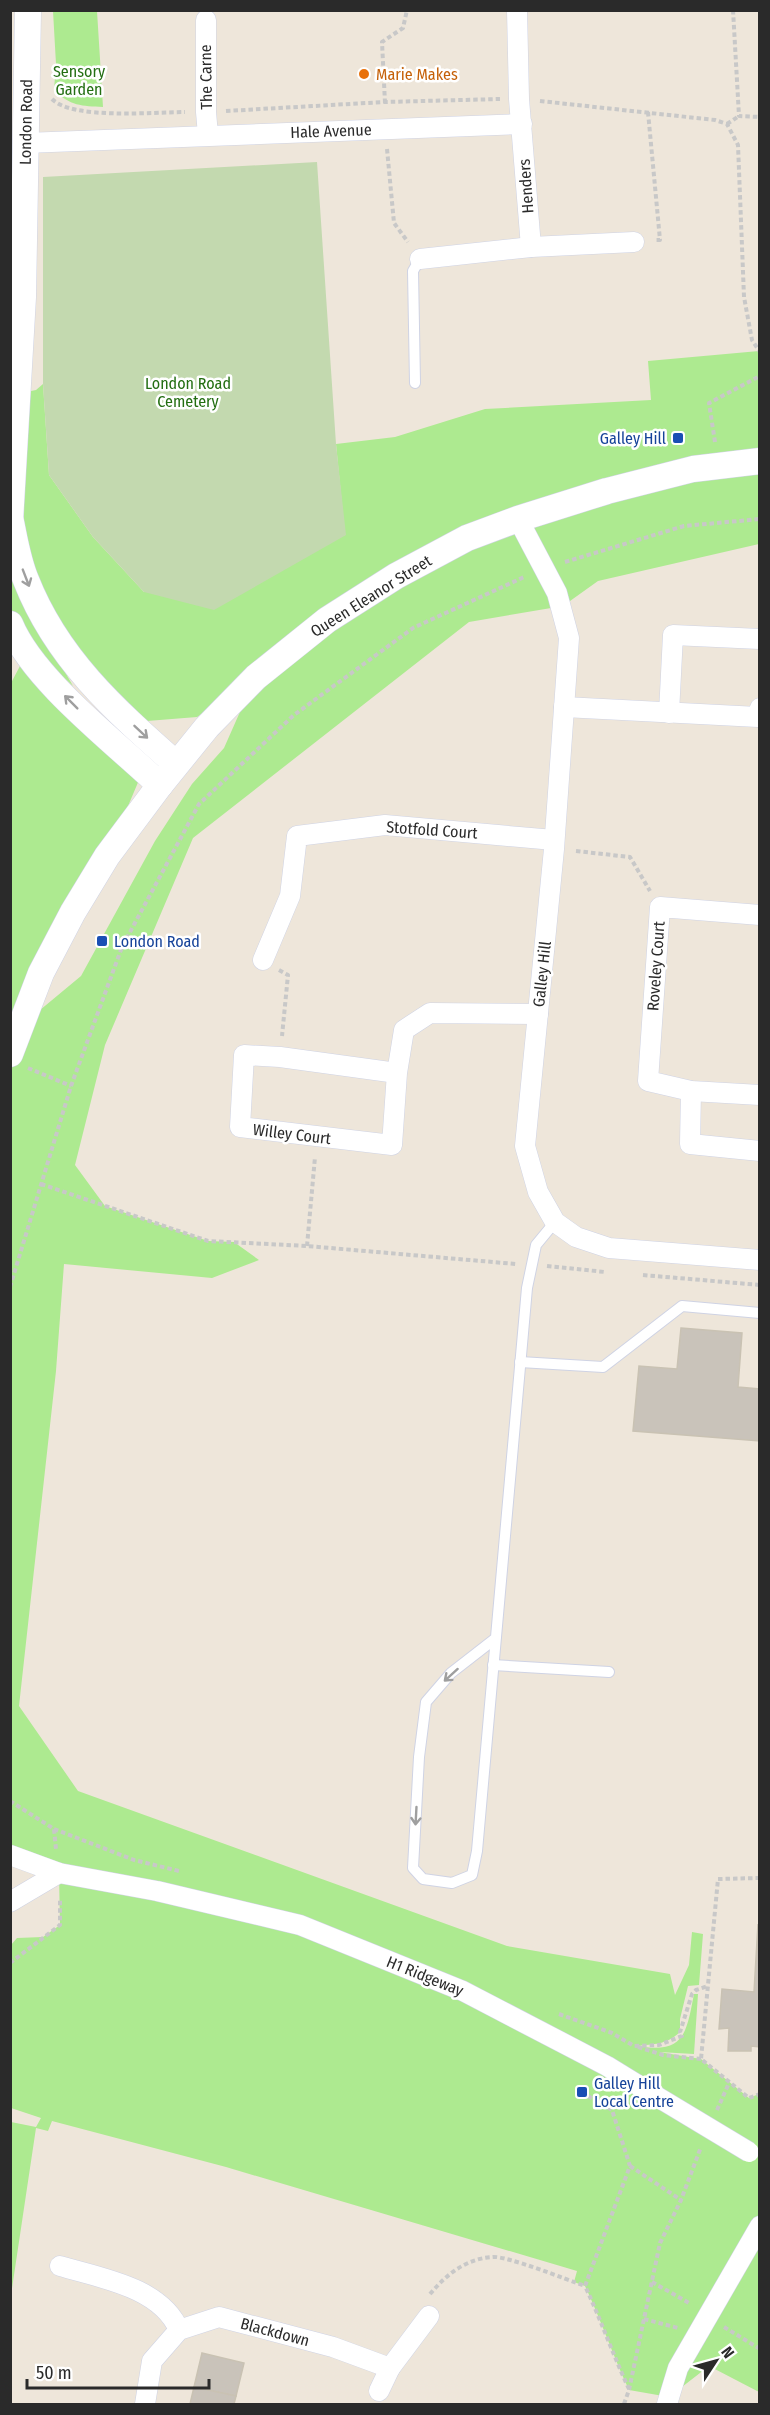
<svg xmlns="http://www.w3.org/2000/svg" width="770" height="2415" viewBox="0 0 770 2415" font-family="'Fira Sans Condensed',sans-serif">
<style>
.green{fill:#adea90}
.cemetery{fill:#c3d9af}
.building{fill:#c9c3ba;stroke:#c9c2b3;stroke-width:1.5}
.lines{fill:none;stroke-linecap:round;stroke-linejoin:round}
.service-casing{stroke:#cfd3e4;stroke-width:12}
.minor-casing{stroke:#cfd3e4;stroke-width:21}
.tertiary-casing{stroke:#cfd3e4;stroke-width:27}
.path{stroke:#c8c8c8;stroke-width:4;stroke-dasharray:4.5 3;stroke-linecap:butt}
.service{stroke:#fff;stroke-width:10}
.minor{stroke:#fff;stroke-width:20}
.tertiary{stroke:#fff;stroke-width:26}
.minor-bridge-casing{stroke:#cfd3e4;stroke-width:21;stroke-linecap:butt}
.minor-bridge{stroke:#fff;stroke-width:20}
.oneway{stroke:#9f9f9f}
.food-dot{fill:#e8710a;stroke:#fff;stroke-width:2}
.transit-dot{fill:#1a4fb4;stroke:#fff;stroke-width:2}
.labels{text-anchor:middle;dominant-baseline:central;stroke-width:5;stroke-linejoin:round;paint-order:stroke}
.park-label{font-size:16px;fill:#236e12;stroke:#fff}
.food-label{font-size:16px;fill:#c56008;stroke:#fff;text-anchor:start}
.street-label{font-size:16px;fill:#2a2a2a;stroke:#fff}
.transit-label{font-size:16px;fill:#164399;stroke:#fff;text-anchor:start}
</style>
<rect width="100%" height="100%" fill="#eee6da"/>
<g class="green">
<path d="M53 11H97L103 107C82 106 70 106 54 90L56 64Z"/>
<path d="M759 351V544L598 581 563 606 469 622 193 838 105 1045 75 1165 105 1206 208 1241 234 1242 259 1260 212 1278 64 1264 56 1371 19 1706 78 1791 507 1946 670 1974 675 1995 689 1965 692 1932 703 1934 699 1985 688 1986 680 2019V2032C666 2045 654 2044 637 2046 684 2054 686 2035 694 1994H698L694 2054 659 2052 701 2059 749 2098 759 2094V2392L709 2366 669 2397 629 2390C613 2356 601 2320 585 2286L574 2282 577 2271 226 2167 52 2121 48 2131 36 2128 11 2295V2122L36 2127 41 2118 11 2108V1945L17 1938 43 1937 60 1925 59 1874 10 1855 11 683 20 666 139 780 107 856 22 1025 81 976 155 841 192 784 224 748 255 678 197 717 147 721C134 711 119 701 108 690 69 650 26 576 24 520 22 478 26 434 26 392L36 390 43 384 49 475 93 537 144 592 345 535 336 444 395 437 485 409 651 400 648 361Z"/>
<polygon points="10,561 50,646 73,686 40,655 11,646"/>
</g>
<polygon class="cemetery" points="317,162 336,444 346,535 214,610 144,592 93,537 49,475 43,384 43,177"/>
<g class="building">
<polygon points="681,1328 742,1333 738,1387 760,1389 760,1441 633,1431 639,1366 677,1369"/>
<polygon points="758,1924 760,2047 751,2046 751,2051 728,2051 729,2028 719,2029 722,1989 754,1992"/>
<polygon points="202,2353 244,2363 236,2396 194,2387"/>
<polygon points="194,2387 236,2396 234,2404 190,2404"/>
</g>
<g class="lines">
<g class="service-casing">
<g id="service">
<polyline points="415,383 413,271 420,259"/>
<polyline points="520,1362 603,1367 682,1306 760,1313"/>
<polyline points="496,1638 451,1673 426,1702 419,1757 413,1868 423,1879 452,1883 472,1875 477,1851 527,1288 536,1245 555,1222"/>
<polyline points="493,1665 609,1672"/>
</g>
</g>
<g class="minor-casing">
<g id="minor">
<polyline points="517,10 519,99 531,247"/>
<polyline points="206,20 206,112 208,135"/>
<polyline points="25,143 522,124"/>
<polyline points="420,259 531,247 634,242"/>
<polyline points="518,519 557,593 569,638 554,849 525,1146 538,1192 555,1222 576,1237 609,1248 760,1260"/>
<polyline points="564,707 758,717 760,708"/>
<polyline points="669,713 673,635 760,639"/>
<polyline points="760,915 660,907 648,1081 691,1091 760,1095"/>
<polyline points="263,960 290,896 297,836 385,825 554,840"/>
<polyline points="397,1073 280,1057 244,1055 240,1127 392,1145 397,1073 404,1030 430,1013 538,1014"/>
<polyline points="691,1091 690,1144 760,1151"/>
<polyline points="10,1855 59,1873 157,1891 300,1925 463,1991 607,2066 646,2090"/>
<polyline points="10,1902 59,1873"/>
<path d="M60 2266C100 2278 161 2287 179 2330"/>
<polyline points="379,2391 390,2368"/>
<polyline points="145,2404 152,2361 179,2330 219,2317 333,2347 390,2368 429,2316"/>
<polyline points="667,2404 678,2368 760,2226"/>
</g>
</g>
<g class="tertiary-casing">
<g id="tertiary">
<polyline points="10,522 23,297 28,10"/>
<path d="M11 522C15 541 18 561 26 580 57 659 115 710 176 764"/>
<path d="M10 624C33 680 115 742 160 785"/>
<polyline points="10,1054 41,973 73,912 107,856 160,785 207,727 256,677 327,620 396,576 467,538 518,519 607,491 693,469 760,461"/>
</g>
</g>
<g class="path">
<polyline points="733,10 739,116 760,117"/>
<path d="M52 99C72 120 155 112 185 112"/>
<polyline points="540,101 715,120 727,124 738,145 744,297 752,340 760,352"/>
<polyline points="385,103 382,42 403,28 407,10"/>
<polyline points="226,111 384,102 500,99"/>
<polyline points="648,112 660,240 654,240"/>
<polyline points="727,124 739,116"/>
<polyline points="387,149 394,223 408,242"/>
<polyline points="715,442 709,403 760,376"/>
<polyline points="565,562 684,526 760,519"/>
<polyline points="576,851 630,857 650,891"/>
<polyline points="279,970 288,975 282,1036"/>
<polyline points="28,1068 71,1086"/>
<polyline points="41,1184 208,1241 307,1246 516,1264"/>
<polyline points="307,1246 315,1157"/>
<polyline points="547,1266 605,1272"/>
<polyline points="643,1275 760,1285"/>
<polyline points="10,1287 71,1086 122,947 199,804 294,715 413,628 524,577"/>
<polyline points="10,1801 54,1829 56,1849"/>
<polyline points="54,1829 134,1860 179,1871"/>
<polyline points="760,1878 718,1879 701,2059 749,2098 760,2094"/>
<polyline points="10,1963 60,1925 60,1898"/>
<polyline points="559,2014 612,2033 634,2046 659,2045 682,2036 680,2032 692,1994 696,1990 708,1986"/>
<polyline points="638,2047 663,2055 701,2059"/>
<path d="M588 2096 612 2110 630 2166 585 2286C601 2320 613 2355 629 2389"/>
<polyline points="717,2110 729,2083"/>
<polyline points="630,2166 681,2200"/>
<polyline points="652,2282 691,2304"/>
<path d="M430 2294C446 2275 465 2259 492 2257 505 2255 568 2280 585 2286"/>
<polyline points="644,2319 678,2328"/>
<polyline points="724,2327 760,2349"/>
<polyline points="624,2404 629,2390 660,2243 681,2200 701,2147"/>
</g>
<use href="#service" class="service"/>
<use href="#minor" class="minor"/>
<use href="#tertiary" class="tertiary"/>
<g class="minor-bridge-casing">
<polyline id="minor-bridge" points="646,2090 749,2152"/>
</g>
<use href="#minor-bridge" class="minor-bridge"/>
</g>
<defs><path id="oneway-shaft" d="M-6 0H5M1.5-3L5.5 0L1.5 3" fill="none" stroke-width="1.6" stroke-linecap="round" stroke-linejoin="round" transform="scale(1.5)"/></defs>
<g class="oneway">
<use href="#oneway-shaft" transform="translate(26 578) rotate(69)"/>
<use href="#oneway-shaft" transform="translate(71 702) rotate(-135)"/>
<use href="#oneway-shaft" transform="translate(141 732) rotate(43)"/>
<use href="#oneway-shaft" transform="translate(451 1675) rotate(138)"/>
<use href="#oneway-shaft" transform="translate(416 1816) rotate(93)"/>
</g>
<circle class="food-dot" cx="364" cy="74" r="6"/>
<g class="transit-dot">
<rect x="672" y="432" width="12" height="12" rx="3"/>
<rect x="96" y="935" width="12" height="12" rx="3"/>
<rect x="576" y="2086" width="12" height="12" rx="3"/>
</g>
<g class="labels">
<g class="park-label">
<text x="79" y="71">Sensory<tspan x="79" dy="18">Garden</tspan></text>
<text x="188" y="383">London Road<tspan x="188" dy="18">Cemetery</tspan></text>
</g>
<g class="food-label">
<text x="376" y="74">Marie Makes</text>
</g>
<g class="street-label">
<text transform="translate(206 77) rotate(-91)">The Carne</text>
<text transform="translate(26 122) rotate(-89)">London Road</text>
<text transform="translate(331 131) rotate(-2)">Hale Avenue</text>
<text transform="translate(526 186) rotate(-94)">Henders</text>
<text transform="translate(371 596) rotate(-32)">Queen Eleanor Street</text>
<text transform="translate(432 830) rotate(4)">Stotfold Court</text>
<text transform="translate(656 966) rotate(-86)">Roveley Court</text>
<text transform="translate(542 974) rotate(-84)">Galley Hill</text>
<text transform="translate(292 1134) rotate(7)">Willey Court</text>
<text transform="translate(425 1976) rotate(22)">H1 Ridgeway</text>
<text transform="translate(275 2332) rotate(15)">Blackdown</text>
</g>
<g class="transit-label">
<text x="666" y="438" text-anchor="end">Galley Hill</text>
<text x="114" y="941">London Road</text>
<text x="594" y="2083">Galley Hill<tspan x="594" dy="18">Local Centre</tspan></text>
</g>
</g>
<rect width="770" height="2415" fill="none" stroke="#2a2a2a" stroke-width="24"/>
<g transform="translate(716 2361) rotate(54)" stroke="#ffffff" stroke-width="4.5" paint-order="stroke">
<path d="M0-4.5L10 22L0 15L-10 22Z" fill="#2a2a2a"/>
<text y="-9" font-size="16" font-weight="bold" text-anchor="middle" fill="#2a2a2a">N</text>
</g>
<path d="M27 2379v9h182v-9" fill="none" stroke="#2a2a2a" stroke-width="3"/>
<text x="36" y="2379" font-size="18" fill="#2a2a2a" stroke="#ffffff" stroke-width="4.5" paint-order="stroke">50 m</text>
</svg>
